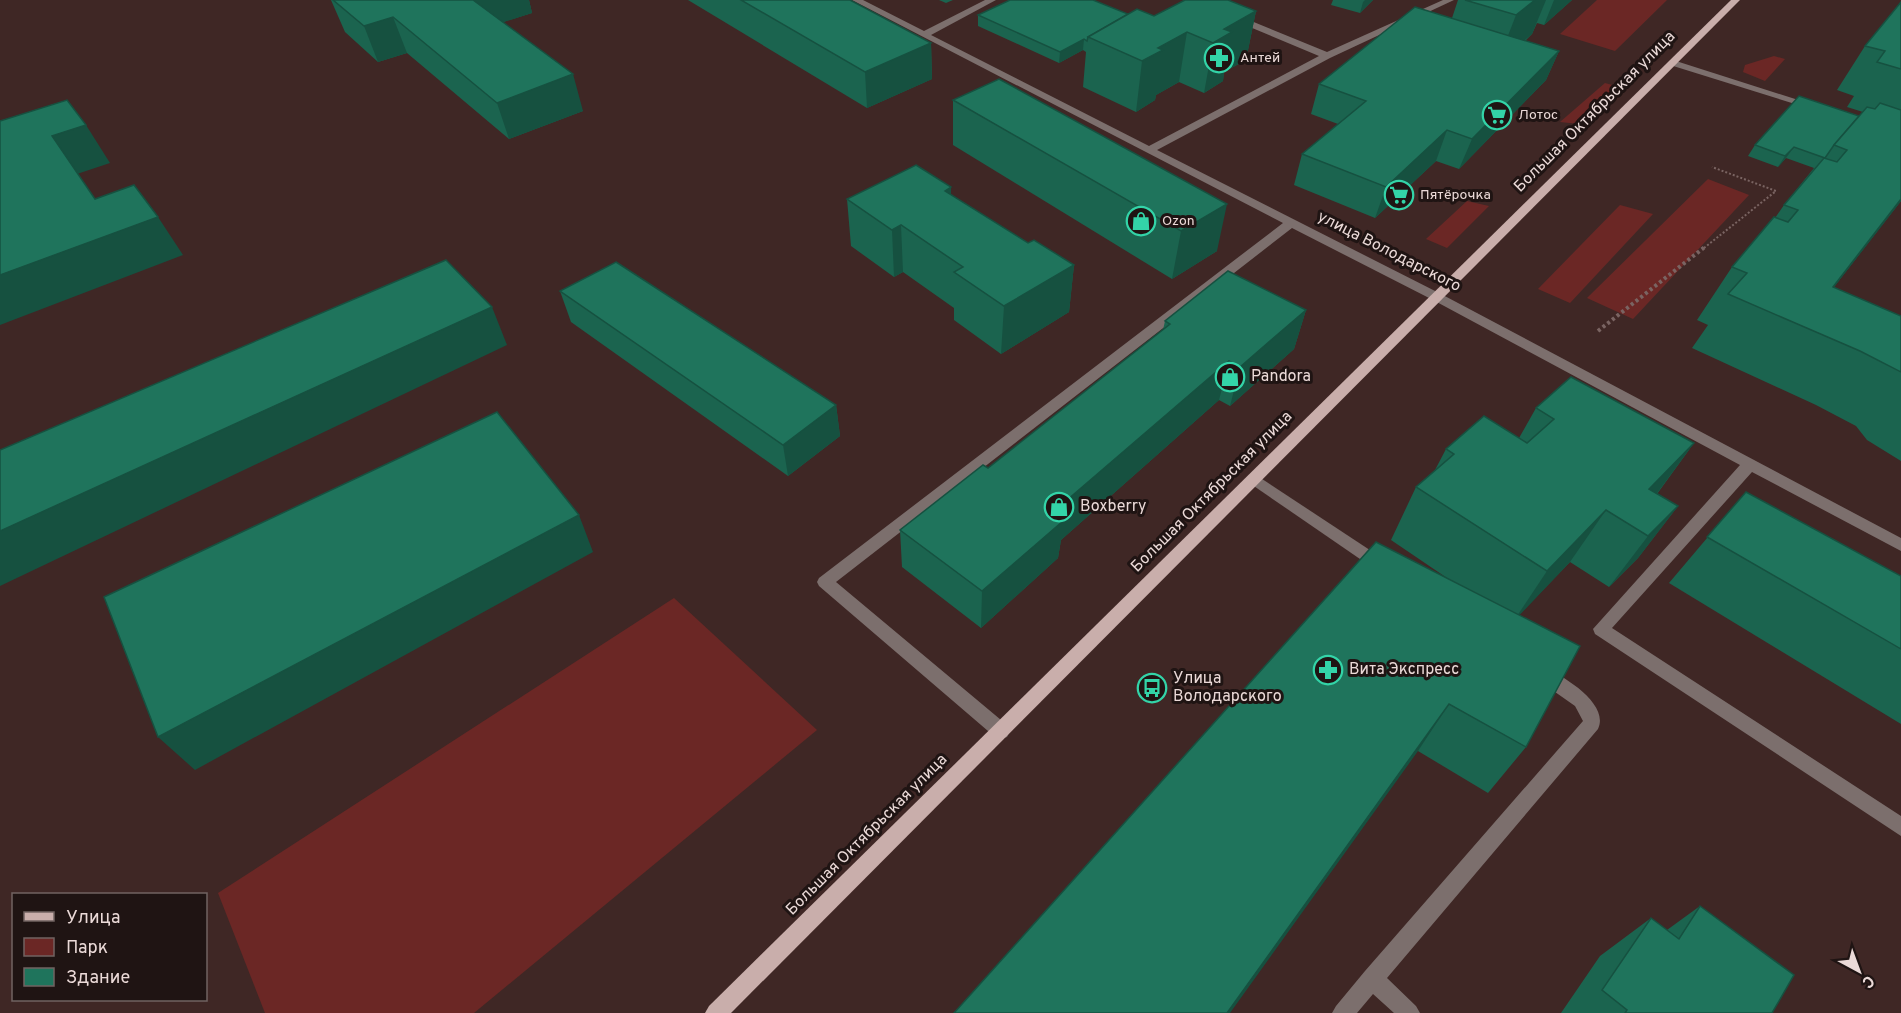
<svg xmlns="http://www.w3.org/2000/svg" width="1901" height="1013" viewBox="0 0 1901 1013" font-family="Overpass,sans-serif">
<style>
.green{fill:#6b2725}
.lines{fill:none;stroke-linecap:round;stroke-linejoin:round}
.path-far1{stroke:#7a6462;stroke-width:2;stroke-dasharray:2 2;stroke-linecap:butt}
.path{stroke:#7a6462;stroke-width:4;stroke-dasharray:3 3;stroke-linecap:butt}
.minor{fill:#7c6f6d;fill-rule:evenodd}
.major{fill:#c9aeab;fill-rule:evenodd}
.wall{fill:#1b644f}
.shaded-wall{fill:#165140}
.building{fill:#1f745c;stroke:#165140;stroke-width:1.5}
.labels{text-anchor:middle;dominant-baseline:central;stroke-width:6;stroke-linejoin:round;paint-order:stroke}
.far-poi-label{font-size:14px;fill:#ebdad8;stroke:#1f1413;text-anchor:start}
.street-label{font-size:16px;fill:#ebdad8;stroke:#1f1413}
.poi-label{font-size:16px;fill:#ebdad8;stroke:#1f1413;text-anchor:start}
</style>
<rect width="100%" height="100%" fill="#3f2725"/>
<g class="green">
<polygon points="1597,0 1667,0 1615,51 1560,34"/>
<polygon points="1774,56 1785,59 1765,81 1743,72 1745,65"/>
<polygon points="1605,83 1627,89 1588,125 1560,122"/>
<polygon points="1708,179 1749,195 1633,319 1587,298"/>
<polygon points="1467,201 1489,206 1447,248 1426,239"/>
<polygon points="1620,205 1653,214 1570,303 1538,289"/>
<polygon points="674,598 817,730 474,1013 265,1013 218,893"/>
</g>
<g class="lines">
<polyline class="path-far1" points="1704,248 1776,191 1712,167"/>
<polyline class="path" points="1598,331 1706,246"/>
<g class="minor">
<polygon points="852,0 863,0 924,31 985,0 996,0 931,35 1149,146 1319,56 1233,20 1233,16 1239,16 1327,52 1443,0 1454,0 1330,58 1157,150 1441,294 1901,538 1901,551 1752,472 1612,628 1901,816 1901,836 1595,634 1593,629 1740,465 1433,300 1292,228 836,582 1007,725 1010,731 1007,737 1001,739 995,737 819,586 817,582 819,578 1283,223"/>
<polygon points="1670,61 1676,61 1817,106 1808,108 1670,65"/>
<polygon points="1253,473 1388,562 1390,566 1388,570 1376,570 1248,482 1246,478"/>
<path d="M1544 668C1563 675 1610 704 1598 729L1387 978 1416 1006 1420 1013H1394L1373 994 1357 1013H1332L1336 1006 1365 971 1583 721 1575 706 1538 680 1535 675 1538 670Z"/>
</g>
<polygon class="major" points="1731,0 1740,0 731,1013 705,1013 709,1006"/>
</g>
<g class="wall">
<polygon points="331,0 529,0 532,13 503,22 583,111 509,139 407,53 378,62 345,32"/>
<polygon points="688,0 850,0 931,43 932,79 867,108"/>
<polygon points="939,0 953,0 946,3"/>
<polygon points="1333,0 1373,0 1360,13 1331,5"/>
<polygon points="1458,0 1572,0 1544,25 1537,23 1532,34 1525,41 1559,51 1546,80 1459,169 1436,161 1375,218 1294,185 1302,154 1338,124 1311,114 1319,84 1452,18"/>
<polygon points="1901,2 1901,201 1834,287 1901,316 1901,461 1867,440 1856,426 1816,405 1692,348 1708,325 1697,320 1732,267 1775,218 1784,205 1814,168 1786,158 1778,167 1748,156 1755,145 1859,116 1863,112 1847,107 1854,96 1837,90 1865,46"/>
<polygon points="1256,11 1246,60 1224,72 1223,81 1204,93 1179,82 1156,95 1155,100 1136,112 1083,87 1086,52 1083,50 1059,63 978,26 978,15 1128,14 1154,16"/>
<polygon points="953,100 1217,251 1172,279 953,145"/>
<polygon points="951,187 951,195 1028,243 1074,265 1069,312 1001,354 954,320 954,308 903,272 894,277 851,246 847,199"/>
<polygon points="560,291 836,405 840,436 788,476 571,322"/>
<polygon points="1306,310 1294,349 1230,406 1219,400 1061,540 1058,558 981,628 902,567 900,530 988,468 1163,330 1165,321"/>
<polygon points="1536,408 1694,443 1657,494 1678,506 1638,558 1609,587 1570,562 1519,615 1526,747 1488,793 1418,751 1450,580 1391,540 1416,487 1435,470 1446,449 1519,438"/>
<polygon points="1746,492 1901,576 1901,724 1669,583"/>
<polygon points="1700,906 1772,1013 1561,1013 1600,956 1651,918 1667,930"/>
</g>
<g class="shaded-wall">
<polygon points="469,0 529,0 532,13 479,30"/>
<polygon points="1365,0 1373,0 1360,13 1363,2"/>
<polygon points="1535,0 1546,0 1532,34 1497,64 1516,15"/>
<polygon points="1554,0 1572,0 1544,25"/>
<polygon points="1256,11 1246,60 1224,72 1223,81 1204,93 1213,43 1224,29"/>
<polygon points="393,17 407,53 378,62 364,26"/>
<polygon points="1187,32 1179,82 1156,95 1155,100 1136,112 1142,61 1158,48"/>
<polygon points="1084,39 1083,50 1059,63 1060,52"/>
<polygon points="931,43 932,79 867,108 865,72"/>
<polygon points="1559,51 1546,80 1459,169 1472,139"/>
<polygon points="573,74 583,111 509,139 497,103"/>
<polygon points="86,125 110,163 77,174 52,136"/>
<polygon points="1447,130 1436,161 1375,218 1386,187"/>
<polygon points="1794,147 1786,158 1778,167 1785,156"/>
<polygon points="951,187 951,234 945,191"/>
<polygon points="1901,199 1901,201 1803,327"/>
<polygon points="1227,204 1217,251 1172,279 1181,231"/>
<polygon points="158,217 183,255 0,325 0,275"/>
<polygon points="901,225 903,272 894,277 892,230"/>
<polygon points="1074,265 1069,312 1001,354 1004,306"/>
<polygon points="492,307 507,345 0,586 0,531"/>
<polygon points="1306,310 1294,349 1230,406 1240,367"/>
<polygon points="1229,361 1219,400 1061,540 1058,558 981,628 982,591 1052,513"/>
<polygon points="836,405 840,436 788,476 783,445"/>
<polygon points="1694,443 1655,496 1649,489"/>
<polygon points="1678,506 1638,558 1609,587 1648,536"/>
<polygon points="1606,510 1570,562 1513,622 1547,571"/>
<polygon points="579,515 593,552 195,770 158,737"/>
<polygon points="1449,704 1418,751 1230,1013 1227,1013"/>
</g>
<g class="building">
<polygon points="333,0 473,0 573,74 497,103 393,17 364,26"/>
<polygon points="741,0 850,0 931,43 865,72"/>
<polygon points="1010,0 1093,0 1128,14 1088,37 1087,41 1084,39 1060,52 978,15"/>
<polygon points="1185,0 1228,0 1256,11 1224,29 1232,32 1213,43 1187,32 1158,48 1163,50 1142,61 1088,37 1137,9 1154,16"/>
<polygon points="1465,0 1535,0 1516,15"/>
<polygon points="1901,2 1901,69 1877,62 1885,51 1865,46"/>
<polygon points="1415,7 1559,51 1472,139 1447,130 1386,187 1302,154 1366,101 1319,84"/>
<polygon points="999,79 1227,204 1181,231 953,100"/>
<polygon points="1799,96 1859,116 1834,145 1825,158 1794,147 1785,156 1755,145"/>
<polygon points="67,100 86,125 52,136 95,199 134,185 158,217 0,275 0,121"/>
<polygon points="1880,103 1901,110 1901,199 1833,287 1901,316 1901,372 1860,351 1728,294 1747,273 1732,267 1774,217 1788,222 1798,210 1784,205 1824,158 1837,162 1847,150 1834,145 1867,107 1875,109"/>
<polygon points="916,165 951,187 945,191 1028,243 1034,240 1074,265 1004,306 954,272 963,267 901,225 892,230 847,199"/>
<polygon points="446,260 492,307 0,531 0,450"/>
<polygon points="616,262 836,405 783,445 560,291"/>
<polygon points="1228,271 1306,310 1240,367 1229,361 1052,513 1063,521 982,591 900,530 983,465 988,468 1170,324 1165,321"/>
<polygon points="1571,377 1694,443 1649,489 1678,506 1648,536 1606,510 1547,571 1416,487 1454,454 1446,449 1484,416 1527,443 1554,419 1536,408"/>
<polygon points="497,412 579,515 158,737 104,597"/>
<polygon points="1746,492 1901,576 1901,649 1707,537"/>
<polygon points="1376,542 1580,646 1526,747 1449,704 1227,1013 954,1013"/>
<polygon points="1700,906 1794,975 1772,1013 1625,1013 1627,1010 1602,990 1651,918 1679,939"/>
</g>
<defs>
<g id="pharmacy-ring" transform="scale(1.5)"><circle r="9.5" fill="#1f1413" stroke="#33d4a8" stroke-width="1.5"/><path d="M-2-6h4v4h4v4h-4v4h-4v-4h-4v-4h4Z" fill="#33d4a8"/></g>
<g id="supermarket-ring" transform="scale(1.5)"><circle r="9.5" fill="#1f1413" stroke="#33d4a8" stroke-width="1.5"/><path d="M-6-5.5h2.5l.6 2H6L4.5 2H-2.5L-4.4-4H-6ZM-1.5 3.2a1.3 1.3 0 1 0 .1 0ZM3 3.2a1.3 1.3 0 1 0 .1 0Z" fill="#33d4a8"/></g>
<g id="shop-ring" transform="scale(1.5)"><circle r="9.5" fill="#1f1413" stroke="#33d4a8" stroke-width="1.5"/><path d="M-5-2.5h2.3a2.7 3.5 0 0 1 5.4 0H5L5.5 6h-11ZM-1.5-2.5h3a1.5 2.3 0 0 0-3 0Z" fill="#33d4a8"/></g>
<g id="bus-ring" transform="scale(1.5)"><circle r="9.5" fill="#1f1413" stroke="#33d4a8" stroke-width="1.5"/><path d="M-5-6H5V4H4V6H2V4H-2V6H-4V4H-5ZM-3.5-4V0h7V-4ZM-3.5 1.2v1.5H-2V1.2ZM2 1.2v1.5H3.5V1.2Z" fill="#33d4a8"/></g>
</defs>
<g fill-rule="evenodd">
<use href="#pharmacy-ring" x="1219" y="58"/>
<use href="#supermarket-ring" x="1497" y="115"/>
<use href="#supermarket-ring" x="1399" y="195"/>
<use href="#shop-ring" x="1141" y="221"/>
<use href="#shop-ring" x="1230" y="377"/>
<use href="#shop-ring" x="1059" y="507"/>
<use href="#pharmacy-ring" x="1328" y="670"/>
<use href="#bus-ring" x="1152" y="688"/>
</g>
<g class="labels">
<g class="far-poi-label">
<text x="1240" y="58">Антей</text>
<text x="1518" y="115">Лотос</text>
<text x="1420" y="195">Пятёрочка</text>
<text x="1162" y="221">Ozon</text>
</g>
<g class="street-label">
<text transform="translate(1595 112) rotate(-45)">Большая Октябрьская улица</text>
<text transform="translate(1389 252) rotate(27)">улица Володарского</text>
<text transform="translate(1212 492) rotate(-45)">Большая Октябрьская улица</text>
<text transform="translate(867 835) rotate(-45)">Большая Октябрьская улица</text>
</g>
<g class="poi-label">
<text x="1251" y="377">Pandora</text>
<text x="1080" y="507">Boxberry</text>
<text x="1349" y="670">Вита Экспресс</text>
<text x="1173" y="679">Улица<tspan x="1173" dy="18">Володарского</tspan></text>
</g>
</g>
<rect x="12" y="893" width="195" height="108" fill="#1f1413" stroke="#716362" stroke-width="1.5"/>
<rect x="24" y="912" width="30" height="9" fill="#c9aeab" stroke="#716362" stroke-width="1.5"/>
<text x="66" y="923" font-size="18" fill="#ebdad8">Улица</text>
<rect x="24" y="938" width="30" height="18" fill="#6b2725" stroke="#716362" stroke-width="1.5"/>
<text x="66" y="953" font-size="18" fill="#ebdad8">Парк</text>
<rect x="24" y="968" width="30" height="18" fill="#1f745c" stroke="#716362" stroke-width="1.5"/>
<text x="66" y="983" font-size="18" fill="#ebdad8">Здание</text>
<g transform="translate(1859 971) rotate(139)" stroke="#1f1413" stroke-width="4.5" paint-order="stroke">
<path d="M0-4.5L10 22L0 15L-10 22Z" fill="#ebdad8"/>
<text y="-9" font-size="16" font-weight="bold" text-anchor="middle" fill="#ebdad8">С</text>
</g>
</svg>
